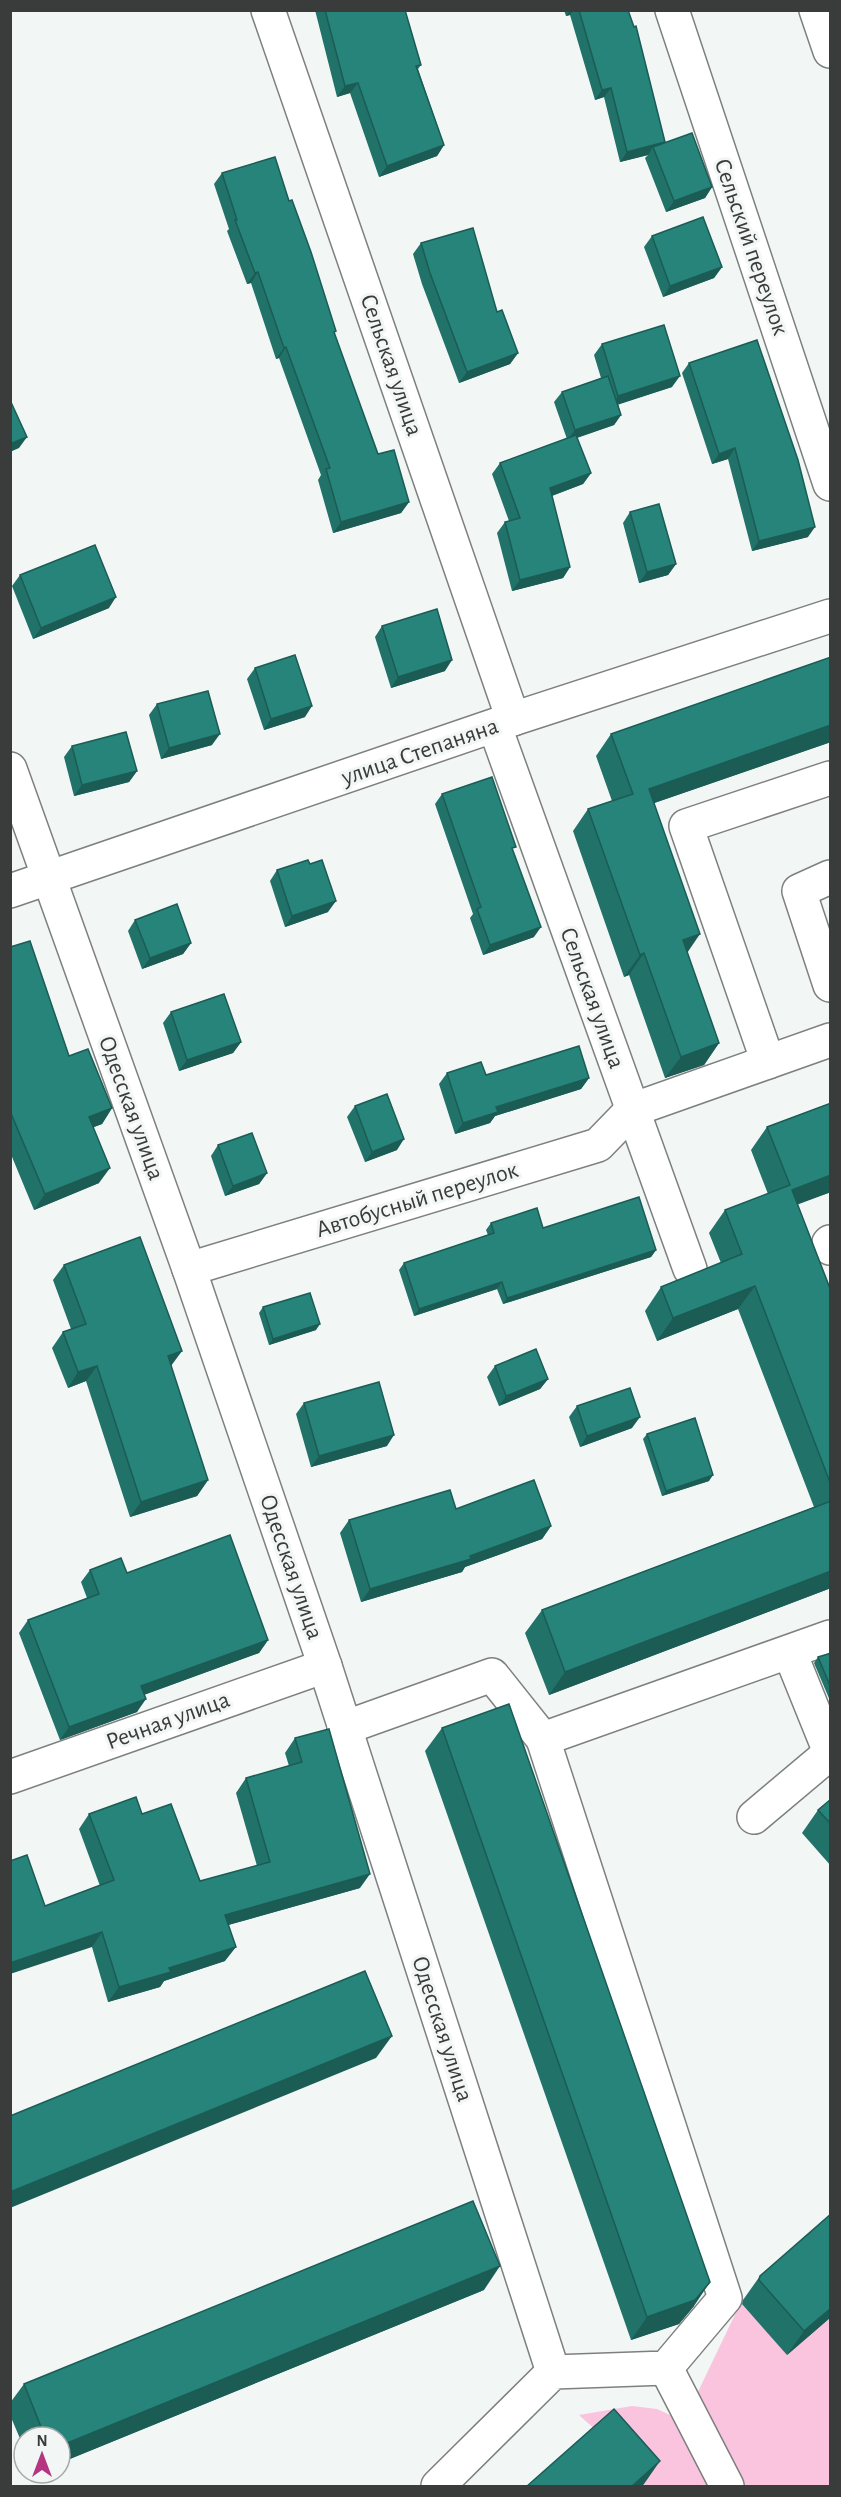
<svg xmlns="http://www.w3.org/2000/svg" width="841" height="2497" viewBox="0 0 841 2497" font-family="'Alegreya Sans',sans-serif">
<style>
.green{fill:#fac4df}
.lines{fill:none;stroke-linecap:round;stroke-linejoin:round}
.minor-casing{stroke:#7d807f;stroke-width:36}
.minor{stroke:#fff;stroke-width:33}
.wall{fill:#217269}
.shaded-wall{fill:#1b5c55}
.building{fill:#26847a;stroke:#1b5c55;stroke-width:1.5}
.labels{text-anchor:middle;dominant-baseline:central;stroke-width:6;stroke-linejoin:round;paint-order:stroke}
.street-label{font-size:24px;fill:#3a3b3b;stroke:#f2f6f5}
</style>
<rect width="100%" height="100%" fill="#f2f6f5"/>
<g class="green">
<polygon points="741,2302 787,2354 830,2317 830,2486 739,2486 695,2398"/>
<polygon points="632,2406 657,2409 672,2416 713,2486 641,2486 598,2432 579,2415"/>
</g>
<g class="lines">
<g class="minor-casing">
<g id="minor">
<polyline points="268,10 513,719"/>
<polyline points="672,10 830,484"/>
<polyline points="816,10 830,51"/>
<polyline points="495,727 690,1269"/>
<polyline points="10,769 189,1269 325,1666 553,2372"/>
<polyline points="830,877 799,891 830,985"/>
<polyline points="10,891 513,719 830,616"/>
<polyline points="768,1062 686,826 830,778"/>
<polyline points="830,1242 829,1243 830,1248"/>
<polyline points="189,1269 598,1145 632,1110 830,1040"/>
<polyline points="790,1653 830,1752"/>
<polyline points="344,1728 492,1675 543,1739"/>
<polyline points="10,1777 325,1666"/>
<polyline points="754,1817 830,1753"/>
<polyline points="666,2368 727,2486"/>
<polyline points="438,2486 553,2372 666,2368 725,2298 543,1739 830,1637"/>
</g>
</g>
<use href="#minor" class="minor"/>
</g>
<g class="wall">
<polygon points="315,10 405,10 421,65 418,69 444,145 437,156 379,177 350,93 337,97"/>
<polygon points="564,10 628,10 665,142 712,187 705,198 666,212 645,158 648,155 620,162 604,97 595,100 570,15 566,16"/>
<polygon points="222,173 289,201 334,333 378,454 409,502 401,513 333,533 318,480 321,475 279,358 276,359 251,283 247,284 227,231 229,229 214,184"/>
<polygon points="652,236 722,267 714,278 663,297 644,247"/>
<polygon points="421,243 497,312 518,353 510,364 459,383 422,284 413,254"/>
<polygon points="602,344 672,387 618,404 621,415 614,425 577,438 591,473 583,484 552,496 570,567 563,578 512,591 497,533 505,522 509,521 492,474 500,463 567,439 554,402 562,392 601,378 594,355"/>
<polygon points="689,363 808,537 752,551 728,459 712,464 682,373"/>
<polygon points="630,512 676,564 668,575 639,583 623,523"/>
<polygon points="20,575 109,608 33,639 12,586"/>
<polygon points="382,626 445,671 391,688 375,637"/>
<polygon points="831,657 831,742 654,803 687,953 719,1043 704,1065 665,1078 629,975 624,977 573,831 588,809 612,801 596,756 611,734"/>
<polygon points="255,668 305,717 264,730 247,679"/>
<polygon points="157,704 212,745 161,759 149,715"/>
<polygon points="72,746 137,771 129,782 74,796 64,757"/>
<polygon points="442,794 513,851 534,937 483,955 470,918 473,914 435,804"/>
<polygon points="277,870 328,912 285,927 270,881"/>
<polygon points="135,920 191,943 183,954 142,969 128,931"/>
<polygon points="10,947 69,1056 112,1108 102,1124 93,1127 99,1183 34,1210 10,1152"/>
<polygon points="171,1012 241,1042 233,1053 179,1071 163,1023"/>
<polygon points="447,1073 486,1075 589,1078 581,1089 495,1116 490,1123 455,1134 439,1084"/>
<polygon points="831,1103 831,1192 797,1204 831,1291 831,1588 549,1695 525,1633 542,1610 814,1507 738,1309 657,1341 645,1311 661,1287 721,1263 709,1233 725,1210 768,1194 751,1150 767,1127"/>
<polygon points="355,1106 397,1150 365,1162 347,1117"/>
<polygon points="218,1145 267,1173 259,1184 225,1196 211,1156"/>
<polygon points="491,1223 543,1228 656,1250 651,1257 503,1304 497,1289 414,1316 399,1270 404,1263 488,1235 486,1230"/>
<polygon points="64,1265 171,1366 208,1480 197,1496 130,1517 86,1381 68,1388 52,1348 63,1332 71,1329 53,1280"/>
<polygon points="263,1307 316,1330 269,1345 259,1313"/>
<polygon points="495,1366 548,1379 540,1389 499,1406 487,1377"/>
<polygon points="304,1403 387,1446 311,1467 296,1414"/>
<polygon points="577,1406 632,1428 580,1447 569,1417"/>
<polygon points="647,1434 709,1481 662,1496 643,1439"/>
<polygon points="456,1509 551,1526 542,1539 465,1567 462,1572 361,1602 340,1533 349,1520"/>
<polygon points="90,1570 127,1573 268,1640 259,1653 144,1695 137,1712 60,1740 19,1633 28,1620 87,1598 81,1582"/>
<polygon points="831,1653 831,1703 814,1663 818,1657"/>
<polygon points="442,1728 694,2306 679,2324 631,2340 425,1751"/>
<polygon points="295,1738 360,1888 228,1925 225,1961 164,1981 160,1987 108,2002 92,1947 100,1886 79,1829 89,1814 142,1814 200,1881 257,1866 236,1793 246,1778 289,1766 285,1753"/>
<polygon points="831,1799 831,1866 802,1833 818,1810"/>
<polygon points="760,2276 831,2317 787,2355 742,2304 743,2300"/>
<polygon points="484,2290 60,2463 60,2437 24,2437 24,2448 10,2415 10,2403 24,2384"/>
</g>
<g class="shaded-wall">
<polygon points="570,10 573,10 570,15 566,16"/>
<polygon points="358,83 350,93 337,97 345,86"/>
<polygon points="611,88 604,97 595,100 602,90"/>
<polygon points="665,142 655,153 653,147 648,155 620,162 627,152"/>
<polygon points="444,145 437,156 379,177 387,166"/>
<polygon points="712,187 705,198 666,212 674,201"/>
<polygon points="722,267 714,278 663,297 670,286"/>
<polygon points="258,272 251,283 247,284 255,273"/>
<polygon points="286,347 279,358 276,359 284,348"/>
<polygon points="518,353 510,364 459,383 467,372"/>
<polygon points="680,376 672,387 611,407 618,396"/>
<polygon points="621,415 614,425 567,441 575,430"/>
<polygon points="27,437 19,448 10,452 10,444"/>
<polygon points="735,448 728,459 712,464 719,454"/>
<polygon points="591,473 583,484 543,499 550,488"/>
<polygon points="409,502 401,513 333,533 341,522"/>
<polygon points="815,527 808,537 752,551 759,541"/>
<polygon points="676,564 668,575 639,583 647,572"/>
<polygon points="570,567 563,578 512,591 520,580"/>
<polygon points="116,597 109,608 33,639 41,628"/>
<polygon points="452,660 445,671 391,688 398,677"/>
<polygon points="312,706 305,717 264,730 271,719"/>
<polygon points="831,725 831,742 634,810 649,789"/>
<polygon points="220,734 212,745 161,759 169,748"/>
<polygon points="137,771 129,782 74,796 82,785"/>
<polygon points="336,901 328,912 285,927 292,916"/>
<polygon points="541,927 534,937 483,955 490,945"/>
<polygon points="700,934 685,956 683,940"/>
<polygon points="191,943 183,954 142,969 150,958"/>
<polygon points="644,953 629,975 624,977 640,955"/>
<polygon points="241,1042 233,1053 179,1071 187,1060"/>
<polygon points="719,1043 704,1065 665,1078 681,1057"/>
<polygon points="589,1078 581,1089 495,1116 490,1123 455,1134 463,1123 496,1107"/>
<polygon points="112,1108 102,1124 79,1133 89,1117"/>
<polygon points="404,1139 397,1150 365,1162 372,1152"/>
<polygon points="110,1168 99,1183 34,1210 45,1194"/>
<polygon points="267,1173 259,1184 225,1196 233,1186"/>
<polygon points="831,1175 831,1192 775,1213 792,1190"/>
<polygon points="656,1250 651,1257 503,1304 507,1298"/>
<polygon points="502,1282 497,1289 414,1316 419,1309"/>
<polygon points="755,1286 738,1309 657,1341 673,1318"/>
<polygon points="320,1324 316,1330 269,1345 273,1339"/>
<polygon points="182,1351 171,1366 168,1356"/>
<polygon points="97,1366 86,1381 68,1388 78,1372"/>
<polygon points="548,1379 540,1389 499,1406 506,1396"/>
<polygon points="640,1417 632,1428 580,1447 587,1436"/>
<polygon points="394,1435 387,1446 311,1467 319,1456"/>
<polygon points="713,1475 709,1481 662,1496 666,1491"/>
<polygon points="208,1480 197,1496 130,1517 141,1502"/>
<polygon points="551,1526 542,1539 465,1567 462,1572 361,1602 370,1589 470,1556"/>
<polygon points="831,1571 831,1588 549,1695 565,1672"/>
<polygon points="268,1640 259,1653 132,1699 141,1686"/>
<polygon points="146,1699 137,1712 60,1740 69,1727"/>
<polygon points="370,1874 360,1888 214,1929 225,1915"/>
<polygon points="102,1932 92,1947 10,1974 10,1963"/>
<polygon points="236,1947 225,1961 164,1981 160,1987 108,2002 119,1987 169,1968"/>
<polygon points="392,2036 376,2058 10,2208 10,2192"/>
<polygon points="500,2266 484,2290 60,2463 60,2446"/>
<polygon points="710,2282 694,2306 679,2324 631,2340 647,2317"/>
<polygon points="831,2308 831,2317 787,2355 804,2331"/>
<polygon points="660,2461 644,2484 641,2487 631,2487"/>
</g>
<g class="building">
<polygon points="325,10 405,10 421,65 416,66 444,145 387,166 358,83 345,86"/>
<polygon points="579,10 628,10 634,27 636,26 665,142 627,152 611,88 602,90"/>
<polygon points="692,133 712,187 674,201 653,147"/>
<polygon points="275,157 289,201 292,200 311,252 336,331 334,332 378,454 394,450 409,502 341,522 326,469 330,468 286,347 284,348 258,272 255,273 235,220 237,220 222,173"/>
<polygon points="703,217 722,267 670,286 652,236"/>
<polygon points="473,228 497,312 502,310 518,353 467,372 430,273 421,243"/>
<polygon points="664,325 680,376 618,396 602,344"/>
<polygon points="757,340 798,460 815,527 759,541 735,448 719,454 689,363"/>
<polygon points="608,376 621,415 575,430 562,392"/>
<polygon points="10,400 27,437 10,444"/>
<polygon points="576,435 591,473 550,488 570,567 520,580 505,522 520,518 500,463"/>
<polygon points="659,504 676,564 647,572 630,512"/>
<polygon points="95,545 116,597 41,628 20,575"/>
<polygon points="437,609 452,660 398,677 382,626"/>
<polygon points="295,655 312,706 271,719 255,668"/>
<polygon points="831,657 831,725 649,789 700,934 683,940 719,1043 681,1057 644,953 640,955 588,809 633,794 611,734"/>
<polygon points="208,691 220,734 169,748 157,704"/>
<polygon points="126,732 137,771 82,785 72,746"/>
<polygon points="492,777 516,847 512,848 541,927 490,945 477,909 481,907 442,794"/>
<polygon points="308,860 310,864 322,860 336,901 292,916 277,870"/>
<polygon points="177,904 191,943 150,958 135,920"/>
<polygon points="30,941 69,1056 88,1049 112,1108 89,1117 110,1168 45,1194 10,1111 10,947"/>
<polygon points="224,994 241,1042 187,1060 171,1012"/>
<polygon points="579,1046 589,1078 496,1107 498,1112 463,1123 447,1073 481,1062 486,1075"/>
<polygon points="387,1094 404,1139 372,1152 355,1106"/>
<polygon points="831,1103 831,1175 792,1190 831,1291 831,1485 755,1286 673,1318 661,1287 742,1254 725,1210 790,1185 767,1127"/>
<polygon points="252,1133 267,1173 233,1186 218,1145"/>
<polygon points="639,1197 656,1250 507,1298 502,1282 419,1309 404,1263 494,1233 491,1223 537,1208 543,1228"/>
<polygon points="140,1237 182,1351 168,1356 208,1480 141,1502 97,1366 78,1372 63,1332 86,1324 64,1265"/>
<polygon points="310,1293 320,1324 273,1339 263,1307"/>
<polygon points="536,1349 548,1379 506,1396 495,1366"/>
<polygon points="379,1382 394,1435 319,1456 304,1403"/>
<polygon points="630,1388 640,1417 587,1436 577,1406"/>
<polygon points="695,1418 713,1475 666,1491 647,1434"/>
<polygon points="534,1480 551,1526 470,1556 471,1559 370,1589 349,1520 450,1490 456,1509"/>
<polygon points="831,1501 831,1571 565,1672 542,1610"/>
<polygon points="230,1535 268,1640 141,1686 146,1699 69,1727 28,1620 99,1594 90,1570 121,1558 127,1573"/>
<polygon points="831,1653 831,1688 818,1657"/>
<polygon points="509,1704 710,2282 695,2300 647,2317 442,1728"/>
<polygon points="329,1729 370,1874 225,1915 236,1947 169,1968 171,1972 119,1987 102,1932 10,1963 10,1861 27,1855 45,1906 114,1880 89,1814 136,1797 142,1814 171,1804 200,1881 270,1862 246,1778 302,1762 295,1738"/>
<polygon points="831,1799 831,1824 818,1810"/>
<polygon points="365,1971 392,2036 10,2192 10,2116"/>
<polygon points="473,2201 500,2266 60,2446 60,2437 45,2437 24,2384"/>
<polygon points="831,2214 831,2308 804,2331 759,2280 760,2276"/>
<polygon points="614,2409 660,2461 631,2487 526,2487"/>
</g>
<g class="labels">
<g class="street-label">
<text transform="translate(751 247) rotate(71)">Сельский переулок</text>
<text transform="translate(391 365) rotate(71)">Сельская улица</text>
<text transform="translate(420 752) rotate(-19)">улица Степаняна</text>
<text transform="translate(592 998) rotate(70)">Сельская улица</text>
<text transform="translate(131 1108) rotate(70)">Одесская улица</text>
<text transform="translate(417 1200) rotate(-17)">Автобусный переулок</text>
<text transform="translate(291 1567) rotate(71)">Одесская улица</text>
<text transform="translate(168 1721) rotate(-20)">Речная улица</text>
<text transform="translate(442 2029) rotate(72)">Одесская улица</text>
</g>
</g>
<rect width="841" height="2497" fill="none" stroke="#3a3b3b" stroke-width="24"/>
<g transform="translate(42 2455)"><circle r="28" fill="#f2f6f5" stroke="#a8abab" stroke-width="1.5"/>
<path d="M0-4.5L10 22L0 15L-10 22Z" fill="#b43683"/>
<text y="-9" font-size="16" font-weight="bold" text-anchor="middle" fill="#3a3b3b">N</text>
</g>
</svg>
